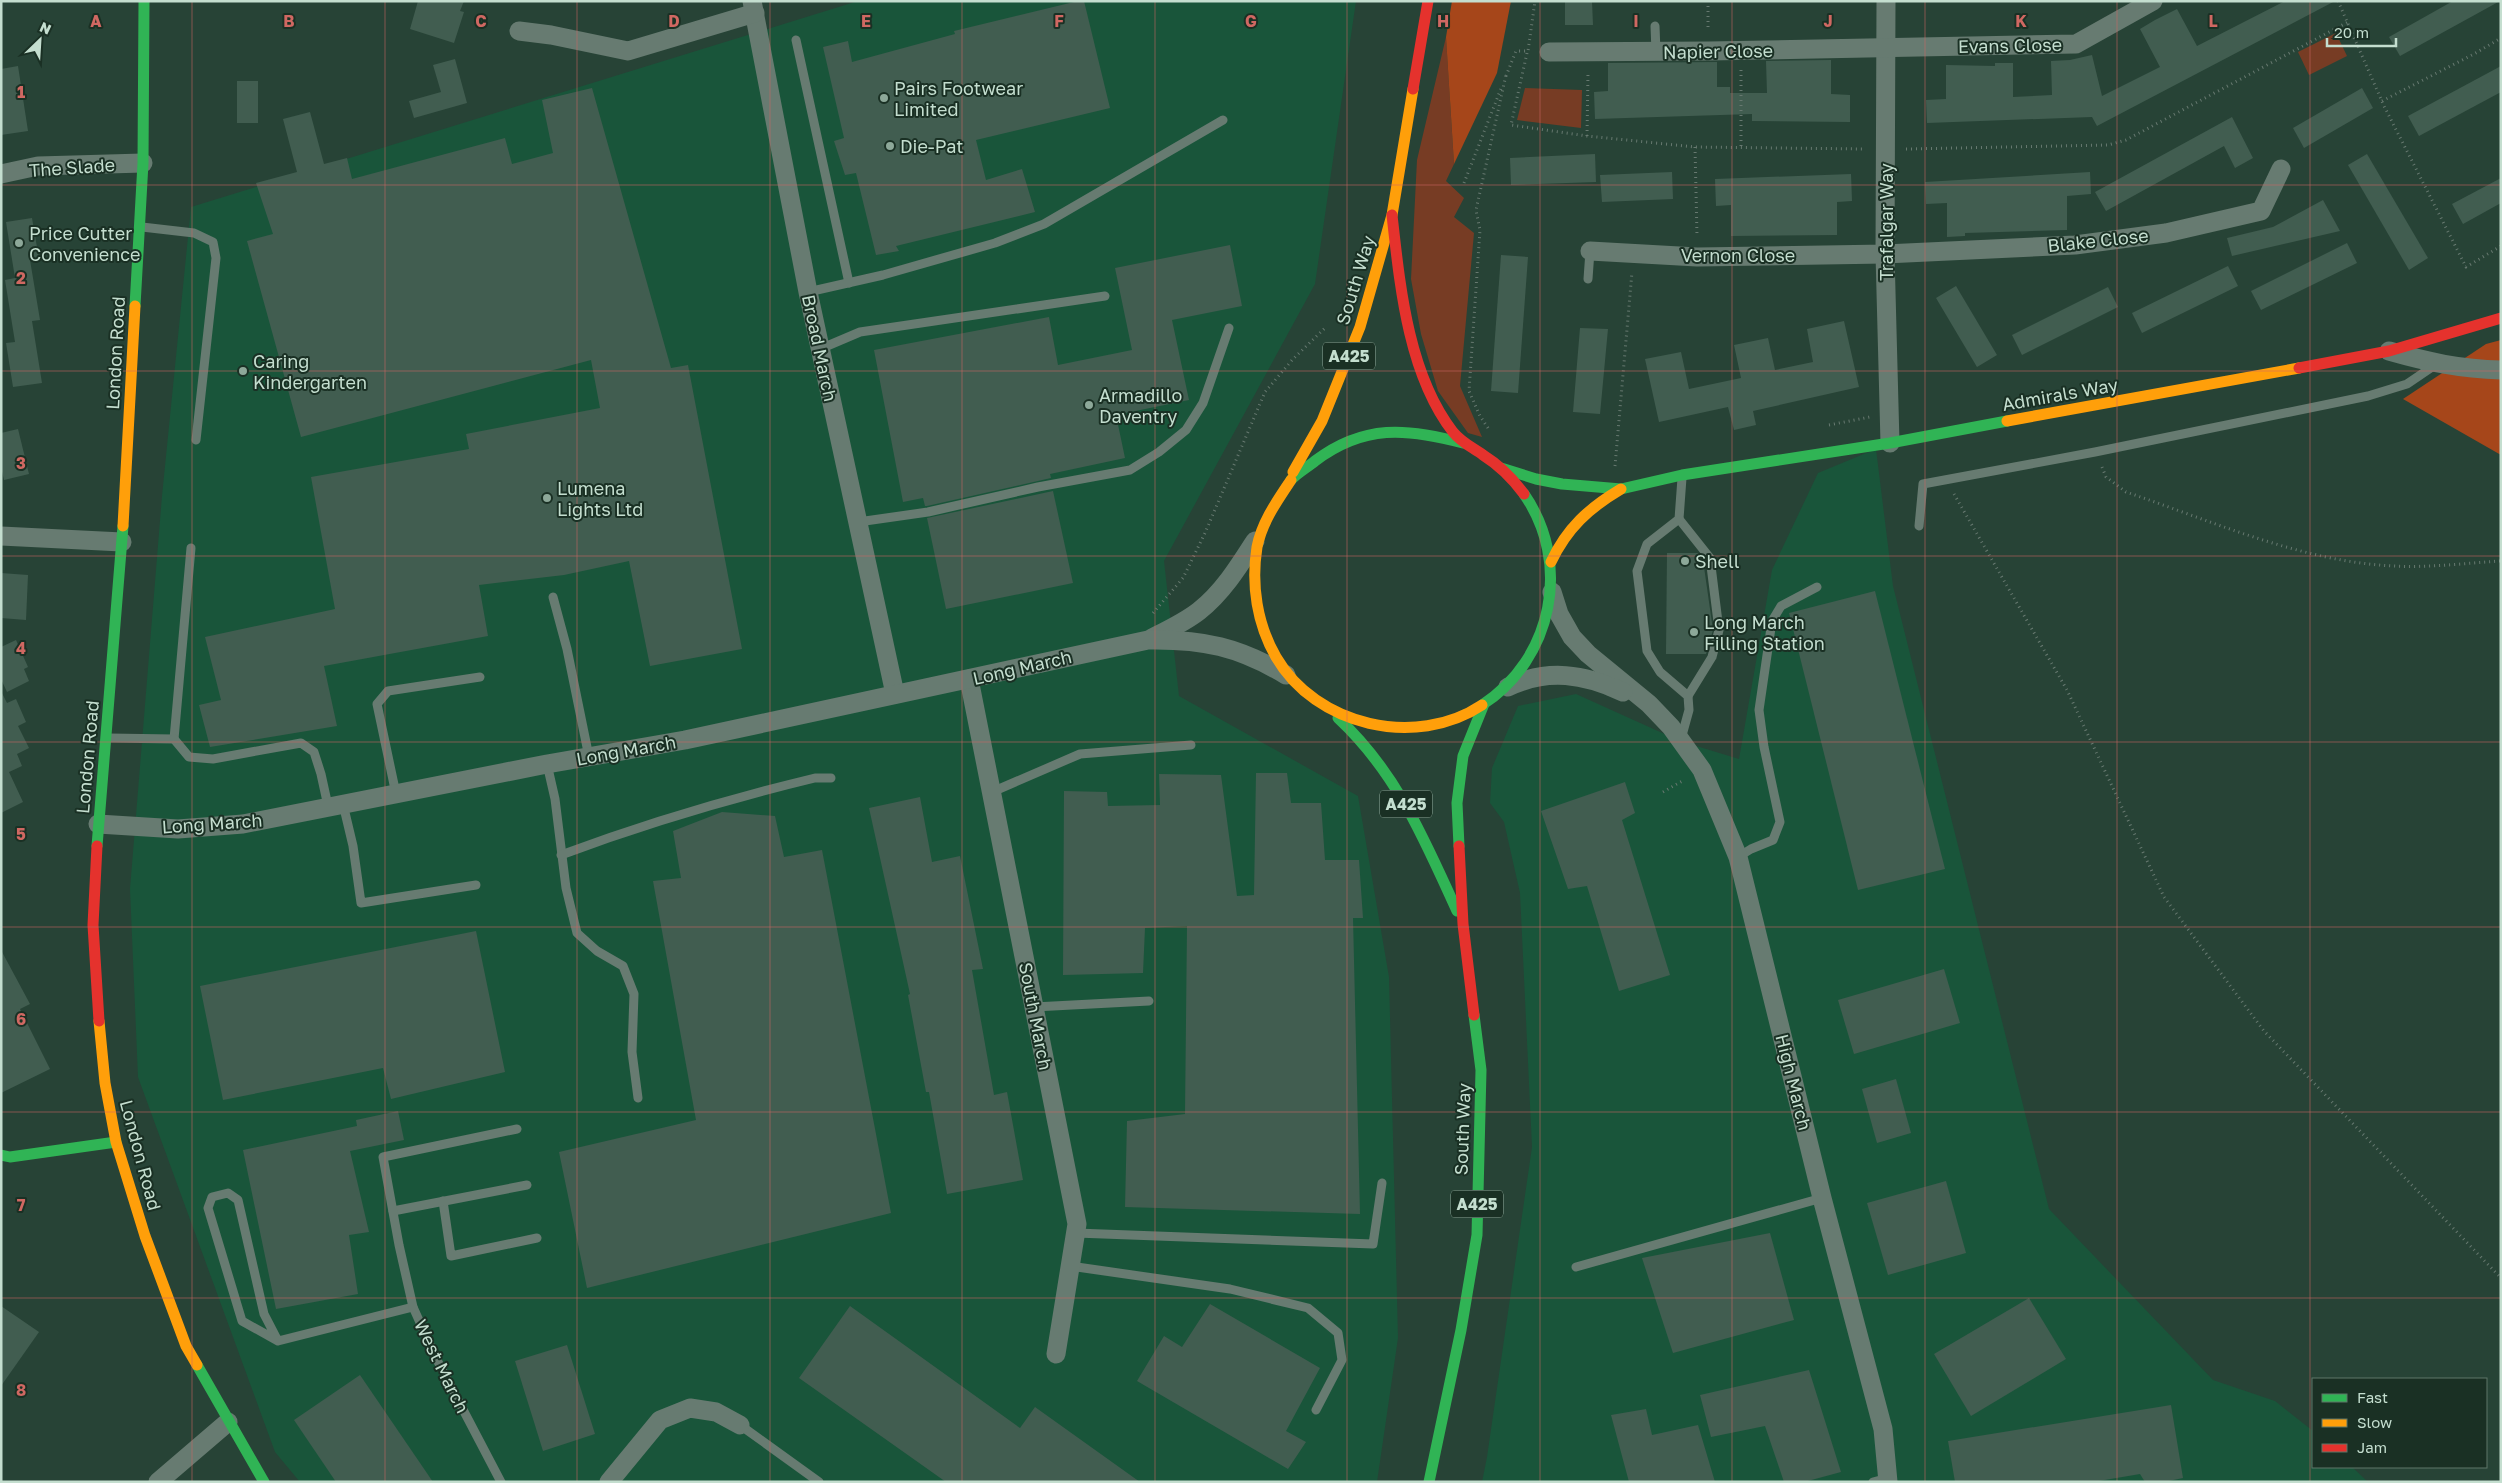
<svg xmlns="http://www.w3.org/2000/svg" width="2502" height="1483" viewBox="0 0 2502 1483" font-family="'Golos Text',sans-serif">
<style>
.built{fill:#19553a}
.green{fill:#773c24}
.forest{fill:#a6461a}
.building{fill:#415d50}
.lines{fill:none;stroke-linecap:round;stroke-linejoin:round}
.path{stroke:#677970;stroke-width:3;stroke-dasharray:1 4;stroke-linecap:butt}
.lane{stroke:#677b71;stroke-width:9}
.street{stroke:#677b71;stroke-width:19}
.fast{stroke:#30b455;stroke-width:11}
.slow{stroke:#ff9f0a;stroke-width:11}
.jam{stroke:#e5322d;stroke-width:11}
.grid{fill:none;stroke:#d06862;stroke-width:1;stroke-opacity:0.55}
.poi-dot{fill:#8da899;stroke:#1a3024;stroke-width:2}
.labels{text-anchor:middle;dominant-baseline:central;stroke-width:4;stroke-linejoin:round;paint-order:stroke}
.shield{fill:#1a3024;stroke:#91aa9c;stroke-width:1}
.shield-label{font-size:16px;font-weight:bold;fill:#c4decf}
.street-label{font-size:18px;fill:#c4decf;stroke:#1a3024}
.poi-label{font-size:18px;fill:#c4decf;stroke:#1a3024;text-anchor:start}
.grid-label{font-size:16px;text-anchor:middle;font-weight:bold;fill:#d06862;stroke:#1a3024;stroke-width:4;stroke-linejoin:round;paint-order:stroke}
</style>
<rect width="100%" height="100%" fill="#274336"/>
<g class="built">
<polygon points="858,1 1356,1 1315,284 1164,561 1179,696 1358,796 1389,977 1398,1338 1377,1482 300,1482 275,1452 138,1077 130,889 162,496 191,207"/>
<polygon points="1876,449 1893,586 2049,1209 2213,1380 2275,1401 2313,1431 2313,1467 2352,1467 2368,1482 1482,1482 1487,1457 1532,1147 1520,893 1504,822 1490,803 1492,768 1518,706 1576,694 1680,741 1739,759 1772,570 1818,473"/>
</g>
<g class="green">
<polygon points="2336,33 2347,56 2309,75 2298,52"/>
<polygon points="1446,37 1454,164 1446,181 1464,198 1454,217 1474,233 1460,386 1482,437 1468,433 1438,391 1421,334 1411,279 1417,160"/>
<polygon points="1525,88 1582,90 1581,128 1517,120"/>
</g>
<g class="forest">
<polygon points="1452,1 1511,1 1497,73 1454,164 1446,37"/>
<polygon points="2501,340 2501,455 2403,399 2486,344"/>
</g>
<g class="building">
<polygon points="418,1 464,1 460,11 464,12 454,43 410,29"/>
<polygon points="1078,1 1084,1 1110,108 976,140 986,180 1022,169 1035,212 896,246 899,251 876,255 856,173 845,175 834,141 844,138 823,47 848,41 852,62 955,34 954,31"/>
<polygon points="1565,1 1592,1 1593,25 1565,25"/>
<polygon points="2285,1 2335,1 2097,126 2092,117 1927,123 1926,100 1946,99 1946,65 1995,66 1995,63 2013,63 2013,97 2052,95 2051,61 2070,60 2092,55 2102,96 2160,67 2140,29 2155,20 2177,9 2197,46"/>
<polygon points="2453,1 2500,1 2400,56 2389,37"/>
<polygon points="455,59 467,103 414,118 409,101 441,92 433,65"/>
<polygon points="1831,60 1831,94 1850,95 1850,122 1752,121 1752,114 1595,119 1594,92 1608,91 1608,63 1717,62 1717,87 1730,87 1730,93 1767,93 1766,61"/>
<polygon points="18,66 28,131 1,135 1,69"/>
<polygon points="2501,66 2501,92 2419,136 2408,116"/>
<rect x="237" y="81" width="21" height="42"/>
<polygon points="592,88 671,368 688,365 742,649 650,666 629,561 564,575 479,585 488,636 324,666 337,726 210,747 199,705 221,700 205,637 335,609 311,477 469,449 466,434 600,408 591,360 301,437 247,241 273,234 256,183 297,172 283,119 310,112 324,164 347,158 352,179 505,138 512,164 553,153 542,100"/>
<polygon points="2362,88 2373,108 2304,148 2293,128"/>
<polygon points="2232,117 2253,158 2235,168 2224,146 2106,211 2095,192"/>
<polygon points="1595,154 1596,182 1511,185 1510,158"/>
<polygon points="2367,154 2428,258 2409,270 2348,165"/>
<polygon points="1672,172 1673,199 1602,202 1600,175"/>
<polygon points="2090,172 2091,194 2067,196 2067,230 1965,233 1965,236 1947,237 1947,203 1926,204 1925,182"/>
<polygon points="1851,174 1852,201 1837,202 1837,235 1731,236 1731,205 1716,206 1715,179"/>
<polygon points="2501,178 2501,203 2463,224 2452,204"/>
<polygon points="2323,200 2340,231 2232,256 2227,238 2273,227"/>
<polygon points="32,218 39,259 30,260 40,320 32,321 42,383 13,387 6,343 15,342 5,280 15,278 6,222"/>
<polygon points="2347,243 2357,263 2261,310 2251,291"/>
<polygon points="1230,245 1242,306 1172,320 1189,400 1116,415 1125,458 1050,474 1051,478 927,506 925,506 923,498 903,502 874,350 1049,317 1058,365 1132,350 1115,268"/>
<polygon points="1501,255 1528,257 1518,393 1491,391"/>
<polygon points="2228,266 2238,286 2142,333 2132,313"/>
<polygon points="1956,286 1997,355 1977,367 1936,298"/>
<polygon points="2108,287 2118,307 2022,355 2012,335"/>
<polygon points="1844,321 1859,387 1753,411 1756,425 1734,430 1728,407 1659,422 1645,359 1681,352 1689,389 1741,378 1734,345 1768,338 1775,370 1813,362 1807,329"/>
<polygon points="1580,328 1608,329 1600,414 1573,412"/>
<polygon points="18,429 29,474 4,480 1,467 1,433"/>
<polygon points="1053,491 1073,583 946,609 927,518"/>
<polygon points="1667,553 1698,553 1703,560 1713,630 1706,654 1666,654"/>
<polygon points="1,573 28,575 26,620 1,618"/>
<polygon points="1875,591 1945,869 1858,890 1789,613"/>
<polygon points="16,640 28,667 24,669 29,681 7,692 1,679 1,647"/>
<polygon points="1,691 7,703 16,699 26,722 18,726 29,748 17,754 22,766 9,772 23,802 1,813"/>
<polygon points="1256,773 1287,773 1291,803 1321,803 1325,860 1359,860 1363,918 1353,918 1360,1214 1125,1207 1127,1121 1185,1114 1187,926 1145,928 1143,973 1063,975 1064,791 1107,792 1108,806 1160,805 1159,774 1221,775 1237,896 1254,895"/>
<polygon points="1625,782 1635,813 1622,820 1670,975 1619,991 1587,886 1568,889 1541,811"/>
<polygon points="920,797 932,862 960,856 983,969 972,970 994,1095 1007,1092 1023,1180 947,1194 929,1092 926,1092 908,995 910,994 869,808"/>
<polygon points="722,812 775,816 784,857 822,850 891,1213 587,1288 559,1152 696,1120 653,881 681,878 673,831"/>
<polygon points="476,931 505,1072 391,1099 383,1068 223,1100 200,986"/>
<polygon points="1,950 30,1004 20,1009 50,1069 1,1093"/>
<polygon points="1944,969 1960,1023 1854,1054 1838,1000"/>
<polygon points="1896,1079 1911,1133 1877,1143 1862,1089"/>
<polygon points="398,1111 404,1140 350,1151 369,1232 349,1235 358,1294 276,1309 243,1150 357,1126 356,1120"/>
<polygon points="1946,1181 1966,1253 1888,1275 1867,1203"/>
<polygon points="1770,1233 1794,1320 1673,1353 1642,1258"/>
<polygon points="2029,1298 2066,1359 1971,1416 1934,1354"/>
<polygon points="1210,1304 1320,1368 1286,1431 1306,1442 1288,1469 1137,1381 1164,1336 1182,1347"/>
<polygon points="1,1306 39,1332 1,1386"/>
<polygon points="850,1306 1020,1428 1035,1407 1140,1482 946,1482 799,1378"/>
<polygon points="567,1345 595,1434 543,1451 515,1361"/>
<polygon points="1809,1370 1841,1472 1804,1482 1784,1482 1765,1426 1711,1437 1700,1395"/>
<polygon points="360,1375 433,1482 336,1482 294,1420"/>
<polygon points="2171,1405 2183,1478 2164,1482 2145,1482 2140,1474 2093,1482 1955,1482 1948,1441"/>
<polygon points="1646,1409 1652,1435 1698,1425 1715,1482 1629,1482 1611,1415"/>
</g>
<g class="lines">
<g class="path">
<polyline points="1708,1 1708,31"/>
<polyline points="2338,1 2384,106 2466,267 2501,246"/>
<polyline points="1527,53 1511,125 1587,136 1695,147 1865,149"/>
<polyline points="1506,76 1516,51 1528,51 1535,1"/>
<polyline points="2382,101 2474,54 2501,38"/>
<polyline points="1587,136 1588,72"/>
<polyline points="1741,146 1741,70"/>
<polyline points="1695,147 1697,236"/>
<polyline points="1906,149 2108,145 2126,140 2348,22"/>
<polyline points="1464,183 1502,86"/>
<polyline points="1829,425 1870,417"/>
<polyline points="1488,428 1480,416 1469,391 1480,230 1476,210 1506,75"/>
<polyline points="1615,466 1632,272"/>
<path d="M2102 467 2106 477 2126 492C2212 521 2302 562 2394 566 2429 568 2466 563 2501 561"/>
<polyline points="1954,494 2067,690 2164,897 2264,1031 2501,1278"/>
<polyline points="1153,613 1183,578 1205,533 1265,392 1293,359 1326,327"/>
<polyline points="1663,792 1684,780"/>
</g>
<g class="lane">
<polyline points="1655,26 1656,52"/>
<polyline points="796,40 849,283"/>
<polyline points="142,227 194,233 213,242 216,258 196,440"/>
<polyline points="1588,279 1590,251"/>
<polyline points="808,292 883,275 995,243 1044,224 1223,120"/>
<polyline points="820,349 860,332 1105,296"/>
<polyline points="1679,519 1710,558 1719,630 1712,657 1688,696"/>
<polyline points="858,522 928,512 1038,487 1130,470 1159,452 1186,430 1203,403 1229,328"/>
<polyline points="1919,526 1923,484 2095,452 2368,396 2407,384 2435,365"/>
<polyline points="553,597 567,649 589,757"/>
<polyline points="109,738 174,739 191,548"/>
<polyline points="174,739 189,757 213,759 301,743 314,752 321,774 328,806"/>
<polyline points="1681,739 1689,710 1688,696 1660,672 1647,651 1637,571 1647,544 1679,519 1682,478"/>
<polyline points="547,764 555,799 566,888 577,933 597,951 623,966 634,994 632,1052 638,1098"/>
<polyline points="992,792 1080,754 1191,745"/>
<polyline points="396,794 377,704 388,691 480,677"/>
<polyline points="343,804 353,846 361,903 476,885"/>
<path d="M561 855C644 824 728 799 815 778H831"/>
<polyline points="1738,857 1751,849 1773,840 1780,822 1764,747 1759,710 1772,621 1781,606 1817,587"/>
<polyline points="1034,1007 1149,1001"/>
<polyline points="443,1201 451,1256 537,1238"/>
<polyline points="393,1211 527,1185"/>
<polyline points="1076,1233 1373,1244 1382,1183"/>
<polyline points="1070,1266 1230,1289 1308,1308 1338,1333 1342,1360 1316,1410"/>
<polyline points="1576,1267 1822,1198"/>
<polyline points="278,1341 242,1321 208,1208 212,1197 228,1193 238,1200 264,1314 278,1341 413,1307"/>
<polyline points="740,1425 819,1482"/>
<polyline points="501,1482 436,1358 413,1307 399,1245 383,1157 517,1129"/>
<polyline points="1873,1482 1888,1478"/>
</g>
<g class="street">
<polyline points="752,1 808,292 895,694"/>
<polyline points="1886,1 1885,254 1890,443"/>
<polyline points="519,31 551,35 628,51 755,13"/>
<polyline points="1549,52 1709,51 2076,44 2153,1"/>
<polyline points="1,174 38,166 143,163"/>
<polyline points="1590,251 1697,257 1885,254 2075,245 2166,233 2261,211 2281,169"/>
<path d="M2389 351C2428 362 2460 369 2501 370"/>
<polyline points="1,536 122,542"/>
<polyline points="1552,592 1559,614 1572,637 1588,654 1649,704 1671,727 1702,770 1738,857 1822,1198 1883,1429 1888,1482"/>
<path d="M1152 638C1168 630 1185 622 1199 611 1223 592 1239 566 1255 541"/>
<polyline points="969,679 1077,1224 1056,1354"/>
<path d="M1508 687C1548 668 1584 674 1623 692"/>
<path d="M98 824 178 829 243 824 547 764 685 740 1148 640C1203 639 1239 647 1286 675"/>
<polyline points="158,1482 228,1422"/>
<polyline points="609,1482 660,1420 690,1408 716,1412 740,1425"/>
</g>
<g class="fast">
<polyline points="135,306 143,163 144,1"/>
<polyline points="1501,468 1536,479 1562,484 1621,489 1682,475 1890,443 2007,421"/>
<path d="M1291 480C1297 473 1308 467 1315 461 1364 424 1407 428 1463 443"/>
<path d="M1482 705C1553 659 1572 563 1524 494"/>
<path d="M1338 718C1397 773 1424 839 1457 911"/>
<polyline points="97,846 123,526"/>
<polyline points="1459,846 1457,803 1463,756 1484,704"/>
<polyline points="1,1155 10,1157 116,1142"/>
<polyline points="197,1365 264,1482"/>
<polyline points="1429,1482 1461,1330 1477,1235 1481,1070 1474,1015"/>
</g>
<g class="slow">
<polyline points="2007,421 2299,368"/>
<polyline points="1293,472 1322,421 1360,327 1392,215 1413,89"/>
<path d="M1291 480C1277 501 1262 522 1257 547 1251 585 1257 624 1276 657 1316 726 1416 749 1482 705"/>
<polyline points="123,526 135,306"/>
<path d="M1551 562C1567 528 1589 508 1621 489"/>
<polyline points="99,1021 105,1083 116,1142 145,1236 186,1346 197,1365"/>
</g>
<g class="jam">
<polyline points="1413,89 1428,1"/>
<path d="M1392 215C1400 286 1408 374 1453 432 1462 443 1472 447 1483 455 1499 465 1513 479 1524 494"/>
<polyline points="2299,368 2389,351 2501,318"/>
<polyline points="97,846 93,925 99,1021"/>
<polyline points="1459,846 1463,924 1474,1015"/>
</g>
</g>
<path class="grid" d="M192 1V1482M385 1V1482M577 1V1482M770 1V1482M962 1V1482M1155 1V1482M1347 1V1482M1540 1V1482M1732 1V1482M1925 1V1482M2117 1V1482M2310 1V1482M1 185H2501M1 371H2501M1 556H2501M1 742H2501M1 927H2501M1 1112H2501M1 1298H2501"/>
<g class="poi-dot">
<circle cx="884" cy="98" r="5"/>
<circle cx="890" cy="146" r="5"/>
<circle cx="19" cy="243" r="5"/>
<circle cx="243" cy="371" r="5"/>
<circle cx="1089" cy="405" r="5"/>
<circle cx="547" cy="498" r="5"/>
<circle cx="1685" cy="561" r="5"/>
<circle cx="1694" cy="632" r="5"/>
</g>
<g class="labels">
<g class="shield">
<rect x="1323" y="342.5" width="52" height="27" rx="4"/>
<rect x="1380" y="790.5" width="52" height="27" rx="4"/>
<rect x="1451" y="1190.5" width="52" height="27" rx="4"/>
</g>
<g class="shield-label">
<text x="1349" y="356">A425</text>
<text x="1406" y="804">A425</text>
<text x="1477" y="1204">A425</text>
</g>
<g class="street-label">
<text transform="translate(2010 45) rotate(-1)">Evans Close</text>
<text transform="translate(1718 51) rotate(-1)">Napier Close</text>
<text transform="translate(72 167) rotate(-4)">The Slade</text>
<text transform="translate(1886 222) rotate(-90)">Trafalgar Way</text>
<text transform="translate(2098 240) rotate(-6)">Blake Close</text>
<text x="1738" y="255">Vernon Close</text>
<text transform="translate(1355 280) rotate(-73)">South Way</text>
<text transform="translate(820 348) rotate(78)">Broad March</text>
<text transform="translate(115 353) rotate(-87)">London Road</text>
<text transform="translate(2060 394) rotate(-10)">Admirals Way</text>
<text transform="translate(1022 667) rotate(-13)">Long March</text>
<text transform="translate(626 750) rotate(-10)">Long March</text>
<text transform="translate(87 757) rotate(-85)">London Road</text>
<text transform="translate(212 823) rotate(-4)">Long March</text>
<text transform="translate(1036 1016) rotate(79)">South March</text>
<text transform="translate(1794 1082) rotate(76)">High March</text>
<text transform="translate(1462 1129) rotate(-88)">South Way</text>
<text transform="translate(141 1155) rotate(75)">London Road</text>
<text transform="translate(442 1366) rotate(64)">West March</text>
</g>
<g class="poi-label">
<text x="894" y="88">Pairs Footwear<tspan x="894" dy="21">Limited</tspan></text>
<text x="900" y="146">Die-Pat</text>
<text x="29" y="233">Price Cutter<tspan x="29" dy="21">Convenience</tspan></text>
<text x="253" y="361">Caring<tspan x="253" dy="21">Kindergarten</tspan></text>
<text x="1099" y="395">Armadillo<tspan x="1099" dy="21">Daventry</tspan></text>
<text x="557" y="488">Lumena<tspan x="557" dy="21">Lights Ltd</tspan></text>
<text x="1695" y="561">Shell</text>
<text x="1704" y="622">Long March<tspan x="1704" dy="21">Filling Station</tspan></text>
</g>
</g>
<g class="grid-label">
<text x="96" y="27">A</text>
<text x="289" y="27">B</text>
<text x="481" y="27">C</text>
<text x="674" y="27">D</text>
<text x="866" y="27">E</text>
<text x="1059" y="27">F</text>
<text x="1251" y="27">G</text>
<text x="1443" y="27">H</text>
<text x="1636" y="27">I</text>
<text x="1828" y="27">J</text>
<text x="2021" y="27">K</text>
<text x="2213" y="27">L</text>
<text x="21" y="98">1</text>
<text x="21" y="284">2</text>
<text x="21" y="469">3</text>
<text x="21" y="654">4</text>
<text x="21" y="840">5</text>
<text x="21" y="1025">6</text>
<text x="21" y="1211">7</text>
<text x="21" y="1396">8</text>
</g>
<rect width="2502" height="1483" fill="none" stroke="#c4decf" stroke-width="5"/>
<rect x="2312" y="1378" width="175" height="90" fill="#1a3024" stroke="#5e7668"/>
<rect x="2322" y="1394" width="25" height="8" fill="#30b455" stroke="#5e7668"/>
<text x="2357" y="1403" font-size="15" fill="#c4decf">Fast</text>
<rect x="2322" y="1419" width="25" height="8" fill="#ff9f0a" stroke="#5e7668"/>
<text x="2357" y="1428" font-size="15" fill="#c4decf">Slow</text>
<rect x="2322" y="1444" width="25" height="8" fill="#e5322d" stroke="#5e7668"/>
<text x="2357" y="1453" font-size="15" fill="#c4decf">Jam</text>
<g transform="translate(40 40) rotate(25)" stroke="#1a3024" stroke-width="4" paint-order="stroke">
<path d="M0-4L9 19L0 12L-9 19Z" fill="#c4decf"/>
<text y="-8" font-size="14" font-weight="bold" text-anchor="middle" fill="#c4decf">N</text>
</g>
<path d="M2327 38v8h69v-8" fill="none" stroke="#c4decf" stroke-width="2.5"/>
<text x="2334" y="38" font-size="15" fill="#c4decf" stroke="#1a3024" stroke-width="4" paint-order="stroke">20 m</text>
</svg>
